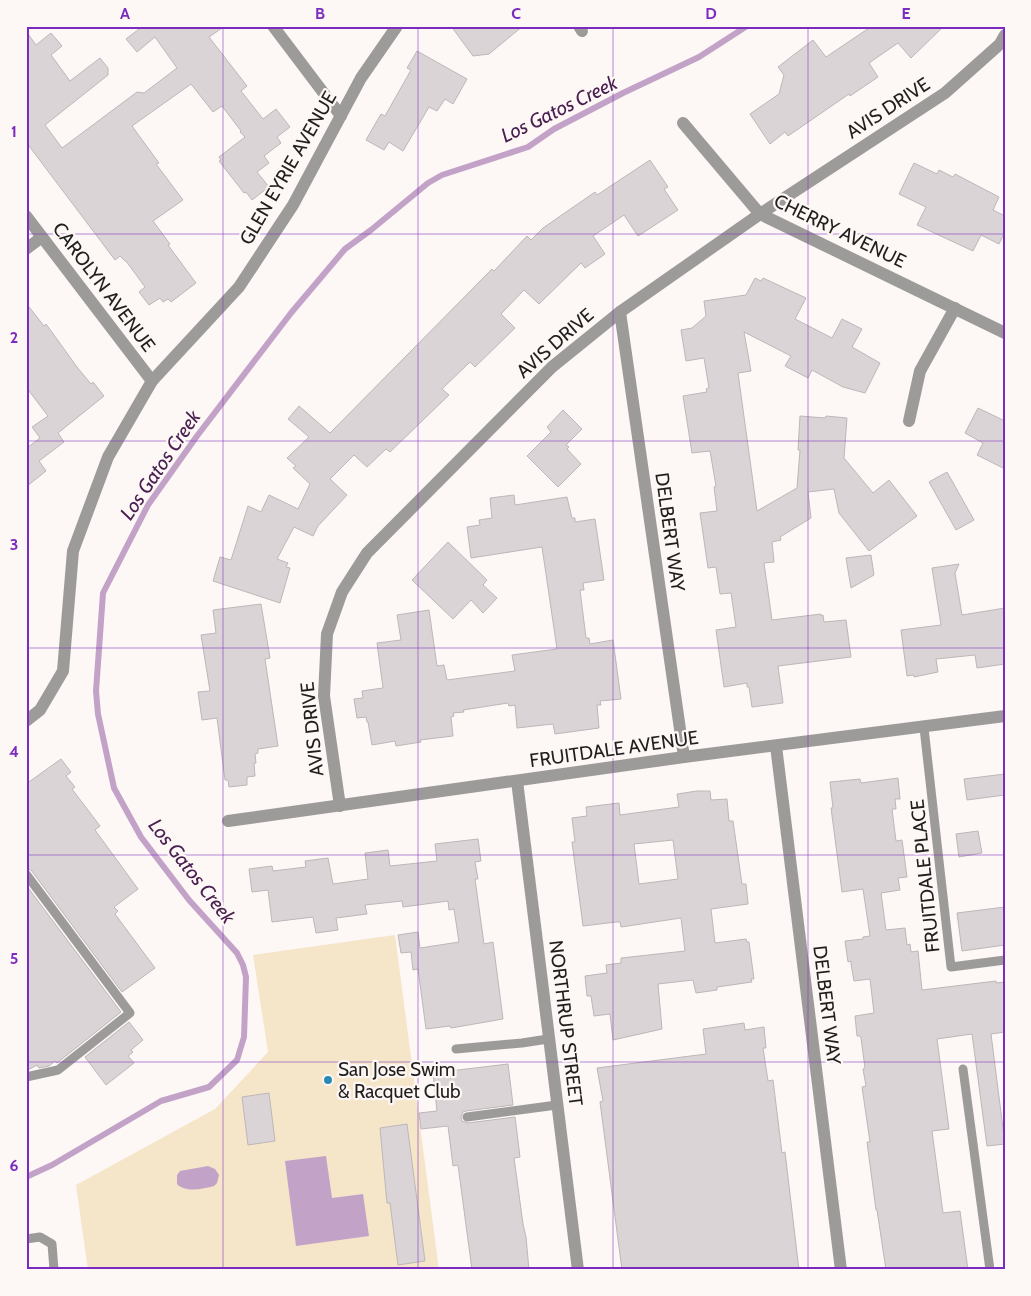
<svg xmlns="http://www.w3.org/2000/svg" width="1031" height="1296" viewBox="0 0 1031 1296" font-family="Cabin,sans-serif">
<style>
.green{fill:#f5e5c9}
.water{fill:#c3a2c8}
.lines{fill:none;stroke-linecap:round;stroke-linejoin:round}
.stream{stroke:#c3a2c8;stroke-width:6}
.building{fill:#dad4d6;stroke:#bdb7b9;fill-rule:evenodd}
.lane{stroke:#9d9b99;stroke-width:9}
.street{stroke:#9d9b99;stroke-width:12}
.grid{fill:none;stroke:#7b2cbf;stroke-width:1;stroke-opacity:0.55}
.poi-dot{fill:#288ab4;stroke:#fdf7f6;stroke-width:2}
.labels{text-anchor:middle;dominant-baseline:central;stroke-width:4.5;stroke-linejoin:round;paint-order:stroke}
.street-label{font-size:19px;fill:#211f1e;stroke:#fdf7f6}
.poi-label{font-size:19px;fill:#211f1e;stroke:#fdf7f6;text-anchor:start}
.water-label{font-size:20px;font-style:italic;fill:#492050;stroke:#fdf7f6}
.neatline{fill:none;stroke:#7b2cbf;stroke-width:2}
.grid-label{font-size:16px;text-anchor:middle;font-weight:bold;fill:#7b2cbf}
</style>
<rect width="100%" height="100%" fill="#fdf7f6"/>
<polygon class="green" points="395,935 439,1270 88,1270 76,1185 215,1109 268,1052 253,955"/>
<g class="water">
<polygon points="326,1156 332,1198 363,1194 369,1236 296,1246 285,1161"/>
<path d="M208 1166 215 1169 219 1175 217 1183 214 1186C203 1189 185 1193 177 1184V1175L180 1171Z"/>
</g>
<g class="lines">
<polyline class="stream" points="26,1177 52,1165 161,1101 209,1087 237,1060 244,1037 246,977 243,965 237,953 189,900 141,837 114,788 98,714 96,691 103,593 148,505 197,436 291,313 345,249 371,230 428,183 442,175 528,147 554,129 623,93 699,57 747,26"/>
</g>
<g class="building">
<polygon points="143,26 225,26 209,37 247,86 241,91 263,119 276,109 290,127 277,137 281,143 264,156 269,163 257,172 269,187 252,200 246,192 244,193 219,161 221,160 219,157 245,137 240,132 241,131 222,106 213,112 191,84 132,126 159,163 156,164 183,200 153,221 170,244 168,245 196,283 171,302 168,299 163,302 160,298 149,305 139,292 145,287 126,261 125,261 120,256 115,260 26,142 26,31 36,45 51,33 62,46 51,55 70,81 100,58 108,68 108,75 45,125 62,148 137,92 144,93 177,68 155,37 137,52 126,39"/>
<polygon points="451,26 523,26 489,54 473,56"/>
<polygon points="872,26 944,26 911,58 898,43 869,63 878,77 850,96 849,94 788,136 785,132 770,144 750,114 779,94 784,75 778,67 813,40 826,57"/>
<polygon points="417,51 467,79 453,104 445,99 437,111 429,107 403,151 389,142 384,150 366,140 381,114 385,116 411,70 407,68"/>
<polygon points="650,160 668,187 664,189 678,210 638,236 624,215 593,236 605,254 585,268 581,263 539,304 524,290 501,314 515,328 475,367 470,362 442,389 449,395 390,452 386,449 367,467 354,455 330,479 347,495 318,526 313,536 294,527 277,559 288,563 286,567 290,568 280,603 213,581 220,557 231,560 248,506 261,512 269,495 298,509 310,484 293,468 296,466 287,458 309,437 288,419 299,406 330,433 492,269 494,271 527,236 531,240 543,228 595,192 597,195"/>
<polygon points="914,163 937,174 939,170 953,177 955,174 999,197 993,210 1005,216 1005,232 999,244 981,235 973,251 917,225 926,207 899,194"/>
<polygon points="755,278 761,281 763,278 806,298 795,319 832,338 842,319 862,329 852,347 880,363 865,393 843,387 812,370 808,378 785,366 791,356 744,332 751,371 738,373 757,511 797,488 800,450 798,450 800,416 825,418 826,416 847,418 844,458 873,493 889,480 917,516 869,551 839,513 834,489 808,492 811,518 780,537 781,540 772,542 774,562 764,563 772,620 821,614 821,616 823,615 824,622 846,620 851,657 778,666 783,703 752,707 749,687 747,687 747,683 724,687 716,630 736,627 731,593 720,594 716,567 708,568 700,513 717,511 714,487 716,486 710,451 692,453 683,396 707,392 706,389 709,388 704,358 686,361 681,330 692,328 706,316 704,301 746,295"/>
<polygon points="26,303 44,326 46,324 77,367 91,384 93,382 104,396 58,433 64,442 39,461 46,471 26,487 26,445 28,447 40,438 32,427 48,416 26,387"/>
<polygon points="978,408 1005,421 1005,469 977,455 983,443 965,433"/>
<polygon points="563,410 582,429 566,445 569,447 567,449 581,464 558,487 527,456 551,432 547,427"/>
<polygon points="947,472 974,520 956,530 929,482"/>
<polygon points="514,495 515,505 567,497 572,518 575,518 575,522 595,519 604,580 583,583 584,590 580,590 586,638 589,638 590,644 613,640 621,699 600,701 601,705 597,705 599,728 555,734 553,724 517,728 515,705 509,706 508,703 463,710 464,712 453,713 454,716 451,717 453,736 420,740 421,742 396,746 395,741 372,745 368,722 367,722 366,717 357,718 354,699 363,698 362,691 383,688 377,643 401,640 397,615 429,610 437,666 444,665 447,680 515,671 512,655 557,649 542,547 471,558 467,527 480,525 479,520 492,518 490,498"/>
<polygon points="448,542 487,580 483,585 497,598 483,613 471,600 453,619 412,580"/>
<polygon points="871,555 874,575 851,588 846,558"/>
<polygon points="959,564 955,573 962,615 1005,608 1005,664 977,668 975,655 936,659 938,672 914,677 914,675 907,676 901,630 941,625 932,568"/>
<polygon points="261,604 270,658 265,659 278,746 258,749 258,753 255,754 256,763 254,763 255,776 247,777 247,785 229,787 228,780 225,780 217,718 202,720 198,692 210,691 201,635 216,633 213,610"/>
<polygon points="61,759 71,772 66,776 75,787 72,789 100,826 95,830 138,889 114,907 118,911 115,914 155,968 122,992 31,870 26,868 26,784"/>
<polygon points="1005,774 1005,795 967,800 964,779"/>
<polygon points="898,778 900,799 895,799 896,809 892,809 896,841 902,840 907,877 898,878 900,890 881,893 886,930 905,928 907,945 910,944 911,952 918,951 922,990 996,981 996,983 1005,982 1005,1032 991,1034 1005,1144 987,1146 972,1034 937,1039 949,1129 932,1131 943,1213 960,1211 968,1270 886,1270 877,1210 876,1210 867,1142 870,1142 862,1087 866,1086 863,1069 865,1068 861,1038 860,1036 857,1036 855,1016 874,1013 870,979 854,981 851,964 851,961 848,962 845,941 863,939 863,937 870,936 863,889 842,892 831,808 833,808 830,782 860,779 861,783"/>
<path d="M697 791H710L711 800 727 799 729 821H733L742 884H746L748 904 711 909 715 943 746 939 747 942H749L754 979H751L752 982 717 987V990L696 993 693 980 658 984 662 1029 613 1040 610 1014 594 1016 591 996H587L585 976 607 973 606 965 621 963V958L685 951 681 918 621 927 620 922H616L583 926 572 842H575L572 818 587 816 586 807 619 803 620 815 679 807 677 794ZM673 840 678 879 639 884 634 844Z"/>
<polygon points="978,831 982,853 959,857 956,834"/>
<polygon points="478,839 481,861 475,862 478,879 475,879 484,944 493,942 503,1019 451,1028 450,1026 426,1029 418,969 413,970 411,952 401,953 398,935 418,932 420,948 459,942 454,909 449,910 448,901 403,907 402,901 365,905 367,914 336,918 338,930 316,933 313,917 272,922 268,890 252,892 249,869 272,866 273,871 306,867 305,861 328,858 333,884 368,879 365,853 388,850 390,866 437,861 435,844"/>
<polygon points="26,885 121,1012 57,1063 55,1061 49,1066 39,1068 37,1065 26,1071"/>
<polygon points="1005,907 1005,945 962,951 957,913"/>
<polygon points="129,1022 143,1040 131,1050 133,1052 128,1056 134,1063 106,1085 85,1057"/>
<polygon points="744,1023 745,1030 764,1027 766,1048 763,1048 768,1081 773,1080 782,1153 785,1152 799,1270 622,1270 600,1102 603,1101 597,1068 706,1054 703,1029"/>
<polygon points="508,1064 513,1105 466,1111 463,1112 461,1117 462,1121 468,1123 515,1117 520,1157 514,1158 523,1224 526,1237 529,1270 472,1270 458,1165 453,1166 448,1126 421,1129 419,1113 437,1111 433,1073"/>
<polygon points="269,1093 275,1141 248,1145 242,1097"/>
<polygon points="407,1124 425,1261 398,1265 390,1203 387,1203 380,1128"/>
</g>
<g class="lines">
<g class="lane">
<polyline points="924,728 951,967 1005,960"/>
<polyline points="26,874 130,1013 58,1070 26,1077"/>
<polyline points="456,1049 522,1043 548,1039"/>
<polyline points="963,1069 990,1270"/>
<polyline points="467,1117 557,1105"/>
<polyline points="26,1239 40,1237 52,1244 54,1270"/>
</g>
<g class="street">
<polyline points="273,26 341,116"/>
<polyline points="579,26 582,31"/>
<polyline points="683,123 760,214 1005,333"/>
<polyline points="26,216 152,381"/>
<polyline points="26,249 42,237"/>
<polyline points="620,312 684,757"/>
<polyline points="909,421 920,371 955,308"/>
<polyline points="26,721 40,710 63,671 73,551 108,457 152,381 239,287 293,205 361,78 397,26"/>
<polyline points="776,746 841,1270"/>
<polyline points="517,781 578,1270"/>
<polyline points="340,806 324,696 327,634 342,592 367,553 552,367 620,312 760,214 945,93 1000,44 1005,35"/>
<polyline points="228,821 684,757 1005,716"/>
</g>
</g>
<path class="grid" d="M223 26V1270M418 26V1270M613 26V1270M808 26V1270M26 234H1005M26 441H1005M26 648H1005M26 855H1005M26 1062H1005"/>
<circle class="poi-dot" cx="328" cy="1080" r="5"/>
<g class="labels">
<g class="street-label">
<text transform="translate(888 108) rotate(-33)">AVIS DRIVE</text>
<text transform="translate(288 168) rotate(-60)">GLEN EYRIE AVENUE</text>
<text transform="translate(840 231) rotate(26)">CHERRY AVENUE</text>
<text transform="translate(104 287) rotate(53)">CAROLYN AVENUE</text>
<text transform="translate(555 343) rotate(-41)">AVIS DRIVE</text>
<text transform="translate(670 532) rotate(82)">DELBERT WAY</text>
<text transform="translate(312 729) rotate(-96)">AVIS DRIVE</text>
<text transform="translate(614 749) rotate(-8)">FRUITDALE AVENUE</text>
<text transform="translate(925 876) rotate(-96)">FRUITDALE PLACE</text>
<text transform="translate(827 1005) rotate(83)">DELBERT WAY</text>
<text transform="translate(566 1023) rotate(83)">NORTHRUP STREET</text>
</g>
<g class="poi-label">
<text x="338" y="1069">San Jose Swim<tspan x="338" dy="22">&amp; Racquet Club</tspan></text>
</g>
<g class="water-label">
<text transform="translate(559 109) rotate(-26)">Los Gatos Creek</text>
<text transform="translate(160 465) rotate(-56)">Los Gatos Creek</text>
<text transform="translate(192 871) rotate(52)">Los Gatos Creek</text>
</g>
</g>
<rect width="1031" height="1296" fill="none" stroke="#fdf7f6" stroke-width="55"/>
<rect x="28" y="28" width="976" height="1240" class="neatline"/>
<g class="grid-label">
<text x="125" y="19">A</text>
<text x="320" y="19">B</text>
<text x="516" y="19">C</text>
<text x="711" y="19">D</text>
<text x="906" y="19">E</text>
<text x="14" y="137">1</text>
<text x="14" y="343">2</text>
<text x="14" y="550">3</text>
<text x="14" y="757">4</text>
<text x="14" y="964">5</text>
<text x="14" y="1171">6</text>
</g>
</svg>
